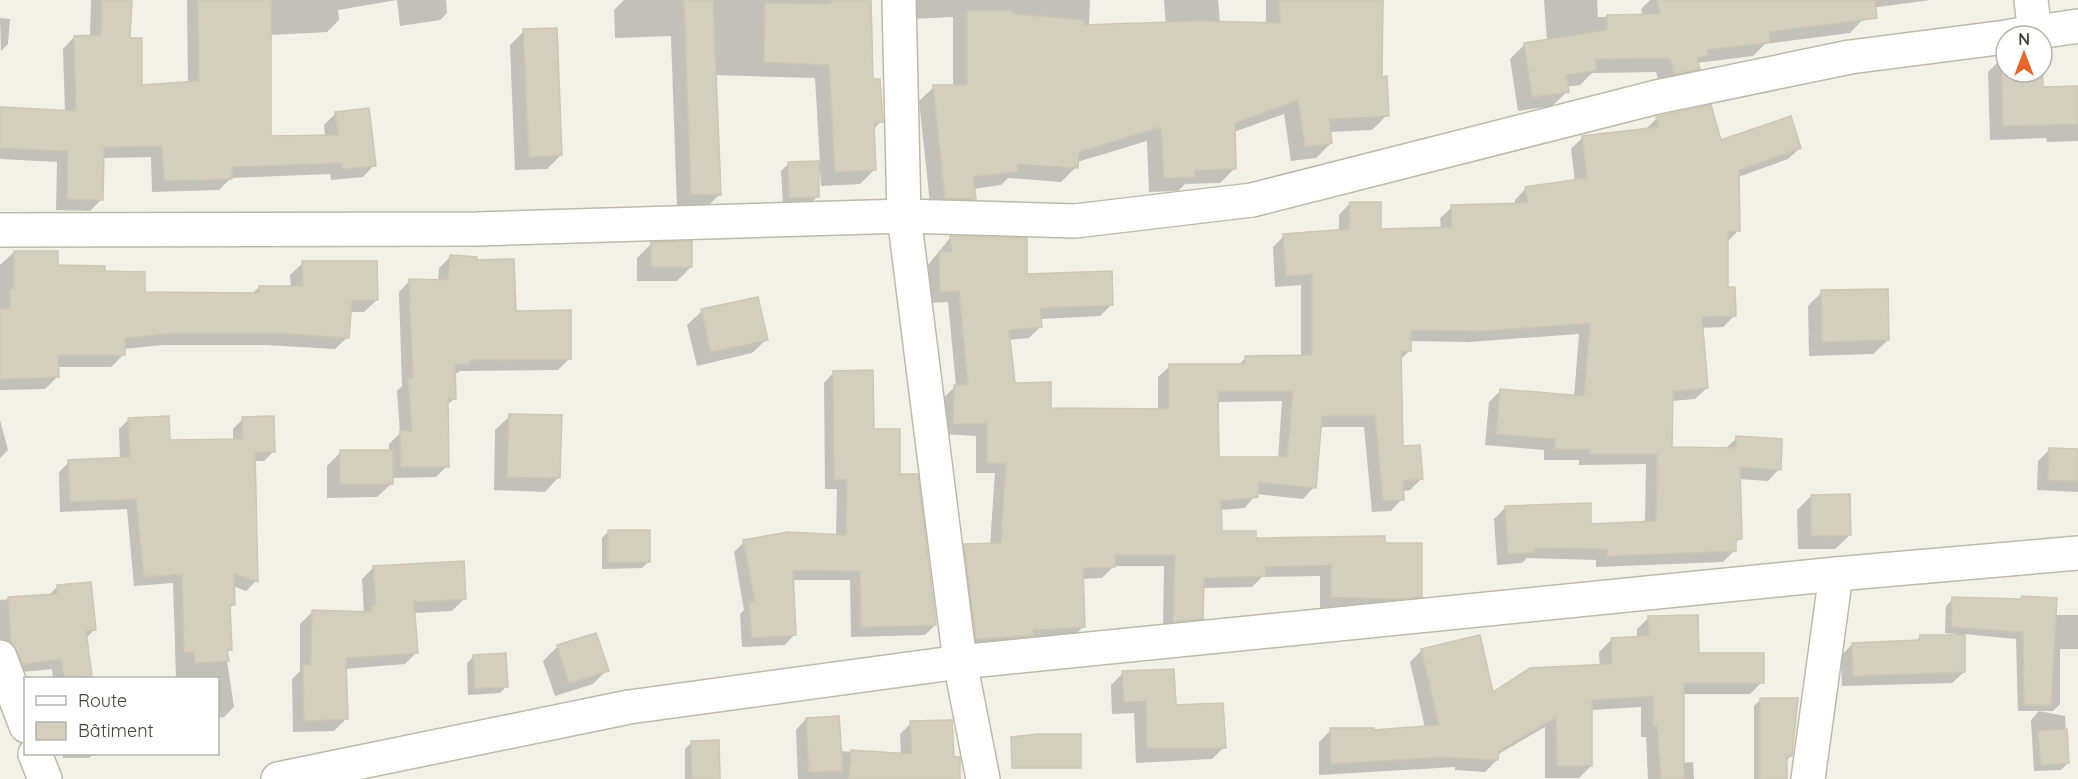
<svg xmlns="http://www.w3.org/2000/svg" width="2078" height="779" viewBox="0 0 2078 779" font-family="Quicksand,sans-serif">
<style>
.shadow{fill:#0003;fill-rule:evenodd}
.building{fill:#d3cebe;stroke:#cdc7b2;stroke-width:1.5;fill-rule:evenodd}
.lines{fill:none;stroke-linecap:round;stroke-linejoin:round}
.minor-casing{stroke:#bdbaab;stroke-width:36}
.minor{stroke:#fff;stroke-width:33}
</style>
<rect width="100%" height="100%" fill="#f2f1e8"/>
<g class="shadow">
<polygon points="91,0 130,0 129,39 140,87 188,83 187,0 446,0 447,13 440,20 400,26 397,0 338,10 339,20 327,32 270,35 270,138 325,137 324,125 336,113 374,165 363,177 331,180 330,174 231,178 219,190 152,192 151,157 103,158 102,199 90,211 56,210 57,162 0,159 0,108 65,112 63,49 74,37 90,37"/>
<polygon points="624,0 870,0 871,81 881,121 873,130 874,170 860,184 821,186 820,170 818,170 818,196 811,203 783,204 781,171 788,164 820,163 815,78 715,75 719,195 705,209 677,208 671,36 615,38 614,10"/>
<polygon points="912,0 1090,0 1089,27 1166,25 1164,0 1218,0 1220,23 1266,24 1266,0 1381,0 1381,78 1387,115 1372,130 1329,132 1331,143 1316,158 1291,161 1284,114 1234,132 1235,168 1220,183 1185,184 1178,191 1149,192 1147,141 1077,162 1076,167 1061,182 1008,178 1001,185 973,189 974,199 959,214 931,213 919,101 934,87 953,87 953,17 912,19"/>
<polygon points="1544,0 1597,0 1598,17 1643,16 1641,9 1650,0 1931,0 1863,9 1864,18 1850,33 1765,44 1753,56 1697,63 1699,68 1684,83 1660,88 1656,72 1592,73 1580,85 1566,87 1567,92 1552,106 1518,111 1510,59 1524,45 1547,41"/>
<polygon points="0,18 10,19 8,44 1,51"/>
<polygon points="524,31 561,155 547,169 515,170 510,45"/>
<polygon points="2006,57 2006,72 2041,72 2041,89 2078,88 2078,141 2047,142 2046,138 1990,140 1988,72 2002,58"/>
<path d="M1657 118 1720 142 1800 148 1788 159 1738 177 1739 230 1727 242 1726 289 1734 316 1723 327 1701 328 1707 388 1695 399 1672 401 1671 449H1725L1737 438 1779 469 1768 481 1738 479 1740 539 1734 544V551L1723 562 1596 567V560L1527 558 1522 563 1497 565 1494 519 1506 507 1589 525 1645 523 1646 464 1579 465V460H1544V450L1485 445 1489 402 1501 390 1574 397 1579 334 1469 342 1410 341V350L1400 360 1401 448 1422 478 1410 490 1402 491V499L1391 511 1372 512 1364 427H1319L1314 487 1303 499 1256 494 1245 508 1220 510 1221 532 1254 539 1384 544 1420 596 1409 608 1386 610 1320 608V576L1262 577 1252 587 1203 588 1202 618 1190 630 1163 632 1164 566H1114L1102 578 1082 579 1083 627 1072 638 965 650 953 557 965 546 990 545 995 473H976V436L942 434 943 398 956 386 948 302 929 303 928 265 950 238 1025 276 1111 305 1100 316 1040 319V327L1029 338 1009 340 1013 384 1049 410 1158 411V377L1170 366H1238L1246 357H1301V285L1275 287 1273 247 1284 236 1339 232V215L1350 203 1379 231 1441 229 1440 218 1452 207 1515 205V200L1526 188 1575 182 1571 149 1583 137 1645 130ZM1282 401 1278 459H1217V402Z"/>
<polygon points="651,244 691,267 677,281 637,281 637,258"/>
<polygon points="14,252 57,266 103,273 143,293 252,294 259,287 291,288 290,275 303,263 377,300 364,312 349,312 348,337 335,349 264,345 163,345 124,349 124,354 111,367 57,367 57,377 45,389 0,390 0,265"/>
<polygon points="450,257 570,358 558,370 460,371 454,375 455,398 446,406 447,466 436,477 392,478 392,483 377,497 327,498 327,466 341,452 389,451 389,444 400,433 397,391 402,386 399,292 410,280 438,281 439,268"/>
<polygon points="1822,292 1888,340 1873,354 1809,356 1808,306"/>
<polygon points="702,311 767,339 752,353 697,366 687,325"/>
<polygon points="834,372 873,430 899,476 935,625 925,635 851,637 850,580 792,580 795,634 785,645 742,647 740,614 744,610 734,552 744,542 836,536 837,489 825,489 824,383"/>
<polygon points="510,416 559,477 545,492 494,490 495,430"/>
<polygon points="129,419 169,442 233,440 233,429 243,419 274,451 264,461 254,461 256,581 246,591 233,586 234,604 229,609 231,649 226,654 234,707 224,717 218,718 218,678 176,678 173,583 134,586 127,509 60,512 59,472 69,462 120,459 119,429"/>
<polygon points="0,420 8,450 0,458"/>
<polygon points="2049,450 2078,451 2078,492 2037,490 2038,461"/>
<polygon points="1811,496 1850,535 1835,549 1798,549 1797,510"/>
<polygon points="609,531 649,561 642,568 602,569 602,538"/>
<polygon points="374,567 465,598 452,611 414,613 417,652 405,664 345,669 346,719 334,731 293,732 292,679 300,671 300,624 312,612 364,613 362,579"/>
<polygon points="57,587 95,629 85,639 90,678 53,678 52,669 13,673 0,651 0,600 48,596"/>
<polygon points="1953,599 2055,615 2078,615 2078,649 2060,649 2060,704 2053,711 2018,711 2016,639 1964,634 1964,672 1952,683 1842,686 1841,656 1852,644 1915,642 1921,636 1956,636 1956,634 1945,633 1946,606"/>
<polygon points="1649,617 1698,654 1762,682 1750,694 1682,694 1682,763 1693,762 1694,779 1648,779 1646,737 1641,737 1641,707 1591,710 1591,766 1579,778 1545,778 1545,727 1497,755 1497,760 1485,772 1455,770 1455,767 1319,775 1319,742 1331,730 1372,732 1425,728 1410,662 1422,650 1492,694 1600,667 1599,652 1611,640 1637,638 1637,629"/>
<polygon points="558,646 607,670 593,684 555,696 543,661"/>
<polygon points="474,656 507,686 500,693 468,695 467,663"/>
<polygon points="1123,673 1175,707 1224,747 1212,759 1136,763 1134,713 1112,714 1111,685"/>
<polygon points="1761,699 1791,756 1786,761 1786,779 1754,779 1754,706"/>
<polygon points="2039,711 2065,716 2068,763 2061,770 2034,771 2031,720"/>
<polygon points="806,719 840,751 901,755 900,734 911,723 953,779 798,779 796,730"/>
<polygon points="692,742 718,779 685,779 685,749"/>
<polygon points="63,754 94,754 89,758 63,758"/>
</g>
<g class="building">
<polygon points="102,0 132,0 130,38 142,38 142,85 199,81 198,0 271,0 271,136 338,135 335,112 369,108 376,166 342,169 341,163 232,167 232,179 164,181 162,146 104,147 103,200 67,199 68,151 0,148 0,107 76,111 74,36 101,35"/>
<polygon points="684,0 713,0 721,195 691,194"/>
<polygon points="831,0 871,0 873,79 880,79 883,122 874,123 876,170 835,172 829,65 764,62 765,3 831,4"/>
<polygon points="1279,0 1383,0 1382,77 1387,76 1389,116 1329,119 1332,143 1305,147 1298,100 1235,123 1236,169 1194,170 1195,177 1164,178 1161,127 1079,152 1078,168 1017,164 1018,171 973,177 976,199 945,198 933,85 967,85 967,11 1013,11 1013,14 1084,20 1084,25 1199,21 1280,23"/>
<polygon points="1657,0 1875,0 1877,18 1769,32 1770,42 1707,50 1708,55 1697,58 1700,69 1674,74 1670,58 1595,59 1597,70 1566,75 1569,92 1532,97 1524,43 1607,30 1607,15 1660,14"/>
<polygon points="557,28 562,155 529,157 523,29"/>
<polygon points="2006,56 2006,72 2042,72 2042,59 2043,87 2078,86 2078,124 2003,126 2001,57"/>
<path d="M1711 105 1721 140 1791 116 1801 148 1739 170 1740 231H1728V287H1735L1736 316 1702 317 1708 388 1673 391 1672 447 1736 448V436L1782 439 1781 470 1740 467 1742 539H1736V551L1607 556V549L1535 548V552L1508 554 1505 506 1591 503V524L1656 521 1657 454H1590V449H1555V439L1496 434 1500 389 1584 396 1590 323 1482 331 1411 330V351H1401L1403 446 1420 445 1423 479 1403 481 1404 500 1383 501 1375 416H1322L1316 488 1258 482V497L1221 501 1222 531H1256V538L1385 536V543H1422V597L1399 599 1331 597V565L1265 567 1266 576 1204 578 1203 619 1173 622 1175 555H1115V567L1083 568 1085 627 1033 630 1034 635 976 639 964 544 1001 543 1006 463H987V423L953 424 954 385H968L959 291 940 292 939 252 952 251 950 236 1027 238V274L1112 271 1113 305 1040 308 1042 327 1009 330 1015 383 1051 382V408L1169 409V364H1245V356L1312 355V274L1286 276 1283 234 1349 229 1350 202H1381V229L1452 227 1451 205 1528 203 1525 187 1587 178 1582 136 1659 127 1656 117ZM1218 391H1293L1287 457H1219Z"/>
<polygon points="819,161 819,197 789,198 788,162"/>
<polygon points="692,241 692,267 651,267 651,242"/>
<polygon points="14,251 58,251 58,265 105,266 105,271 145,272 145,292 259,293 259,286 303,286 302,261 377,261 378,300 352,300 349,338 278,333 176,333 125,338 125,355 58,355 59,377 0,379 0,309 10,308 10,289 14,289"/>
<polygon points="450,255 477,257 477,260 514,259 516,311 571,310 571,359 469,360 469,364 455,365 456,399 448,399 449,467 401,467 400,431 412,431 408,378 413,378 409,279 448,280"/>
<polygon points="1888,289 1889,340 1822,342 1821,290"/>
<polygon points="758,297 768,340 711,352 701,309"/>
<polygon points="873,370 874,429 900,429 900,474 918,474 936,625 861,627 860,571 793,570 796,635 752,638 749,603 755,602 743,540 788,532 846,535 847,479 834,480 833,371"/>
<polygon points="509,414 562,415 560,478 507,477"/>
<polygon points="169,416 170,440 243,439 242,417 274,416 275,452 255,452 258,582 234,573 235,605 230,605 232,650 227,650 229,661 195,663 194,652 184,652 182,574 144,577 136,499 70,502 68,460 130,457 128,418"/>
<polygon points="2049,448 2078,449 2078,481 2048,480"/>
<rect x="340" y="450" width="53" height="34"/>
<polygon points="1850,494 1851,535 1811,536 1811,495"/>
<rect x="608" y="530" width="42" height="32"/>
<polygon points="464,561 466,599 414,602 418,653 346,658 348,719 304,721 303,665 311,665 312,610 372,612 371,606 376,606 373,566"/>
<polygon points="91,582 96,630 86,631 92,676 64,678 61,659 23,664 11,642 8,597 57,594 57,585"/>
<polygon points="2022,596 2057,598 2051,705 2024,705 2023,632 1951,627 1952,597 2021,599"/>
<polygon points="1698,615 1699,653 1764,653 1764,683 1684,683 1684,779 1661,779 1657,726 1653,726 1653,696 1592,700 1592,766 1557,766 1556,717 1499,751 1498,760 1442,757 1331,764 1330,728 1374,728 1374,730 1439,725 1421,649 1480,635 1493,692 1530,668 1612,664 1611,638 1649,636 1648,616"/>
<polygon points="596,633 609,671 569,683 557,645"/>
<polygon points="1920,635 1965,635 1965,672 1853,676 1852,643 1920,640"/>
<polygon points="506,653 508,687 475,688 473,655"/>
<polygon points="1174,669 1176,705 1223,703 1226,748 1147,748 1146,701 1124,702 1122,671"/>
<polygon points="1760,698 1798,698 1792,756 1787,756 1787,779 1760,779"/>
<polygon points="839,716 843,771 809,772 806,718"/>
<polygon points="952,720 954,757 960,757 960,779 849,779 851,750 912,754 910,721"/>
<polygon points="2067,729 2069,763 2041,765 2038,731"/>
<polygon points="1038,734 1081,734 1081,768 1012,768 1011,737"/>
<polygon points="719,740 720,779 692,779 691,741"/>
</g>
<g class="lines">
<g class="minor-casing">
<g id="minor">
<polyline points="899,0 904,216 960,662 983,779"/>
<polyline points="2031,0 2035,33"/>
<polyline points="2010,36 2078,26"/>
<polyline points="0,230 477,229 904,216 1075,221 1252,200 1657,97 1850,57 2006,37"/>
<polyline points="0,657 26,726"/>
<polyline points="35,754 45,779"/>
<polyline points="278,779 629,707 960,662 1836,574 2078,553"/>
<polyline points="1808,779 1836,574"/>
</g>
</g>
<use href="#minor" class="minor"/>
</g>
<rect x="24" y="677" width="195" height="78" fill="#ffffff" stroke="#b5b3af" stroke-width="1.5"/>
<rect x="36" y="696" width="30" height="9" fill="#ffffff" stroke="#b5b3af" stroke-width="1.5"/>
<text x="78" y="707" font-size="18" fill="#454237">Route</text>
<rect x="36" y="722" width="30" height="18" fill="#d3cebe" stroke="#b5b3af" stroke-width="1.5"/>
<text x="78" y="737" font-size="18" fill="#454237">Bâtiment</text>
<g transform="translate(2024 54)"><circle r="28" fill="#ffffff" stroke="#b5b3af" stroke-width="1.5"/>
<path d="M0-4.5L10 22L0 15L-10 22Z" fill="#e7652a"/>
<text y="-9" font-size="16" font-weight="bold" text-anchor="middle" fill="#454237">N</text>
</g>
</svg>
